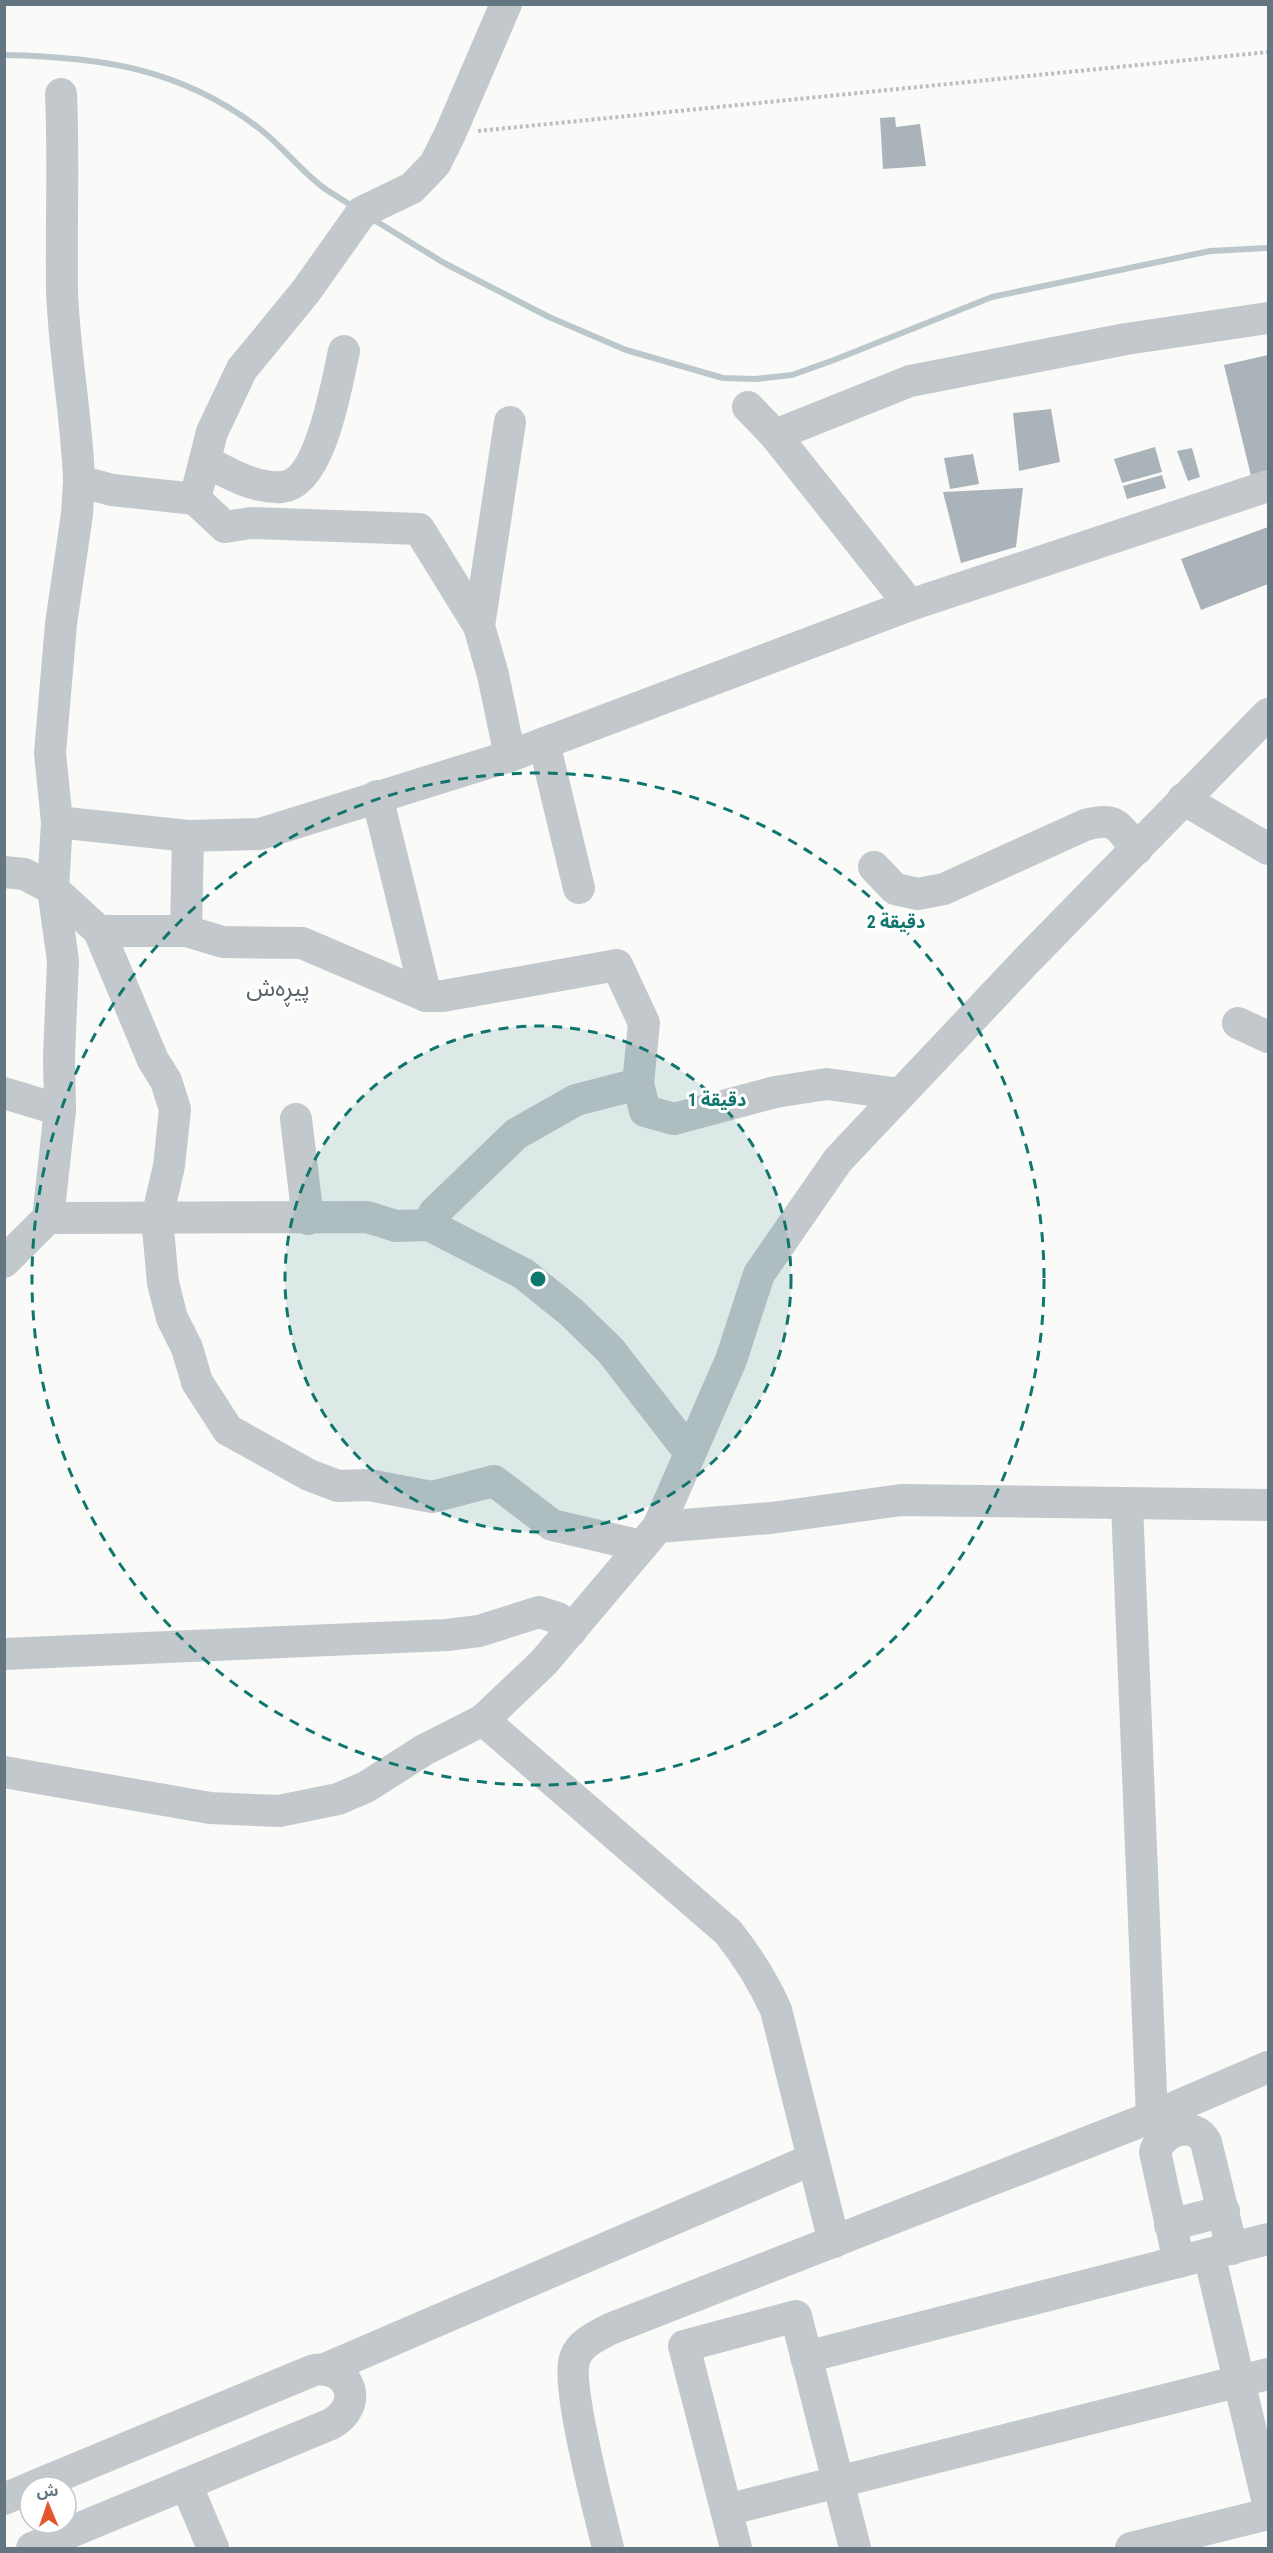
<svg xmlns="http://www.w3.org/2000/svg" width="1273" height="2553" viewBox="0 0 1273 2553" font-family="'Roboto Condensed','Noto Sans Arabic',sans-serif">
<style>
.lines{fill:none;stroke-linecap:round;stroke-linejoin:round}
.stream{stroke:#bbc7cb;stroke-width:6}
.building{fill:#aab3b9}
.path{stroke:#bbbfc2;stroke-width:4;stroke-dasharray:3 3;stroke-linecap:butt}
.minor{stroke:#c3c8cc;stroke-width:32}
.ring{fill:none;stroke:#0f766e;stroke-width:3;stroke-dasharray:10 8}
.labels{text-anchor:middle;dominant-baseline:central;stroke-width:6;stroke-linejoin:round;paint-order:stroke}
.quarter-label{font-size:24px;fill:#57646e;stroke:#fff}
.centre{fill:#0f766e;stroke:#fff;stroke-width:3}
.ring-label{font-size:18px;text-anchor:middle;font-weight:bold;fill:#0f766e;stroke:#fff;stroke-width:6;stroke-linejoin:round;paint-order:stroke}
</style>
<rect width="100%" height="100%" fill="#fafaf8"/>
<g class="lines">
<g class="stream">
<path d="M4 55C101 57 181 68 260 129 283 147 301 171 324 188 334 195 345 201 355 208"/>
<polyline points="371,218 444,263 549,317 626,350 723,378 756,379 792,375 834,360 992,297 1210,251 1268,248"/>
</g>
</g>
<g class="building">
<polygon points="895,117 896,127 920,124 926,166 883,169 880,118"/>
<polygon points="1268,355 1268,480 1253,484 1224,365"/>
<polygon points="1051,409 1060,462 1019,471 1013,413"/>
<polygon points="1155,447 1162,472 1122,483 1114,459"/>
<polygon points="1192,448 1200,477 1188,481 1177,451"/>
<polygon points="973,454 979,484 950,489 944,458"/>
<polygon points="1162,475 1166,488 1127,499 1123,486"/>
<polygon points="1023,488 1016,547 961,563 943,492"/>
<polygon points="1268,527 1268,584 1201,610 1181,559"/>
</g>
<g class="lines">
<polyline class="path" points="478,131 1268,52"/>
<g class="minor">
<path d="M61 94C64 159 61 225 62 290 64 354 77 417 79 481L112 490 195 499 212 432 242 369 306 291 362 212 412 188 435 164 450 134 506 4"/>
<polyline points="748,407 775,435 910,605"/>
<polyline points="775,435 910,381 1126,339 1268,318"/>
<path d="M205 461C228 473 255 489 282 487 321 484 337 382 344 351"/>
<polyline points="195,499 225,527 251,523 419,529 479,626"/>
<polyline points="544,743 579,888"/>
<polyline points="510,756 493,675 479,626 510,422"/>
<polyline points="377,796 426,996"/>
<polyline points="1183,799 1268,849"/>
<polyline points="57,822 188,836"/>
<path d="M874 867 895 889 918 894 944 889 1085 825C1117 816 1117 826 1137 849"/>
<polyline points="4,872 24,874 53,889 99,931 153,1060 166,1081 175,1109 169,1166 157,1218 163,1283 172,1318 187,1348 197,1382 228,1430 309,1475 338,1486 369,1485 432,1497 494,1481 552,1525 642,1546"/>
<polyline points="99,931 186,931 188,836 260,834 510,756 910,605 1268,486"/>
<polyline points="186,931 223,942 302,943 426,996 443,996 617,965 644,1023 638,1084 645,1111 674,1119 775,1092 827,1084 900,1094"/>
<polyline points="1238,1023 1268,1037"/>
<polyline points="4,1093 60,1110"/>
<polyline points="296,1119 308,1219"/>
<polyline points="48,1218 367,1217 396,1226 429,1225 524,1274 571,1312 611,1351 690,1453"/>
<polyline points="429,1225 434,1213 516,1134 576,1100 638,1084"/>
<polyline points="4,1262 48,1218 60,1110 59,1057 63,961 53,889 57,822 50,753 61,624 77,514 79,481"/>
<polyline points="1127,1505 1152,2117"/>
<polyline points="658,1527 771,1518 901,1500 1268,1505"/>
<polyline points="4,1654 447,1635 479,1631 539,1612 558,1618 571,1631"/>
<path d="M483 1720 728 1932C748 1957 763 1981 776 2010L834 2242"/>
<polyline points="4,1772 210,1808 279,1811 338,1799 366,1787 424,1750 483,1720 544,1662 658,1527 731,1360 759,1274 838,1160 1029,958 1268,714"/>
<polyline points="1170,2225 1224,2211"/>
<polyline points="1209,2254 1268,2503"/>
<path d="M1179 2262 1155 2152C1161 2131 1193 2119 1206 2142L1232 2249"/>
<polyline points="806,2357 1268,2239"/>
<polyline points="325,2369 813,2159"/>
<polyline points="186,2484 213,2548"/>
<polyline points="4,2499 30,2488"/>
<polyline points="726,2510 1268,2374"/>
<path d="M32 2548 331 2424C364 2406 352 2365 314 2370L32 2487"/>
<path d="M608 2548C600 2514 565 2384 575 2358 580 2343 597 2336 610 2329L1152 2117 1268 2067"/>
<polyline points="736,2548 684,2346 796,2316 855,2548"/>
<polyline points="1131,2548 1268,2514"/>
</g>
</g>
<circle cx="538" cy="1279" r="253" fill="#0f766e" fill-opacity=".12"/>
<g class="ring">
<circle cx="538" cy="1279" r="253"/>
<circle cx="538" cy="1279" r="506"/>
</g>
<g class="labels">
<g class="quarter-label">
<text x="278" y="988">پیڕەش</text>
</g>
</g>
<circle cx="538" cy="1279" r="9" class="centre"/>
<g class="ring-label">
<text x="896" y="928">2 دقيقة</text>
<text x="717" y="1106">1 دقيقة</text>
</g>
<rect width="1273" height="2553" fill="none" stroke="#657683" stroke-width="12"/>
<g transform="translate(48 2505) rotate(358)"><circle r="28" fill="#ffffff" stroke="#c1c8cd" stroke-width="1.5"/>
<path d="M0-4.5L10 22L0 15L-10 22Z" fill="#e4572e"/>
<text y="-9" font-size="16" font-weight="bold" text-anchor="middle" fill="#657683">ش</text>
</g>
</svg>
